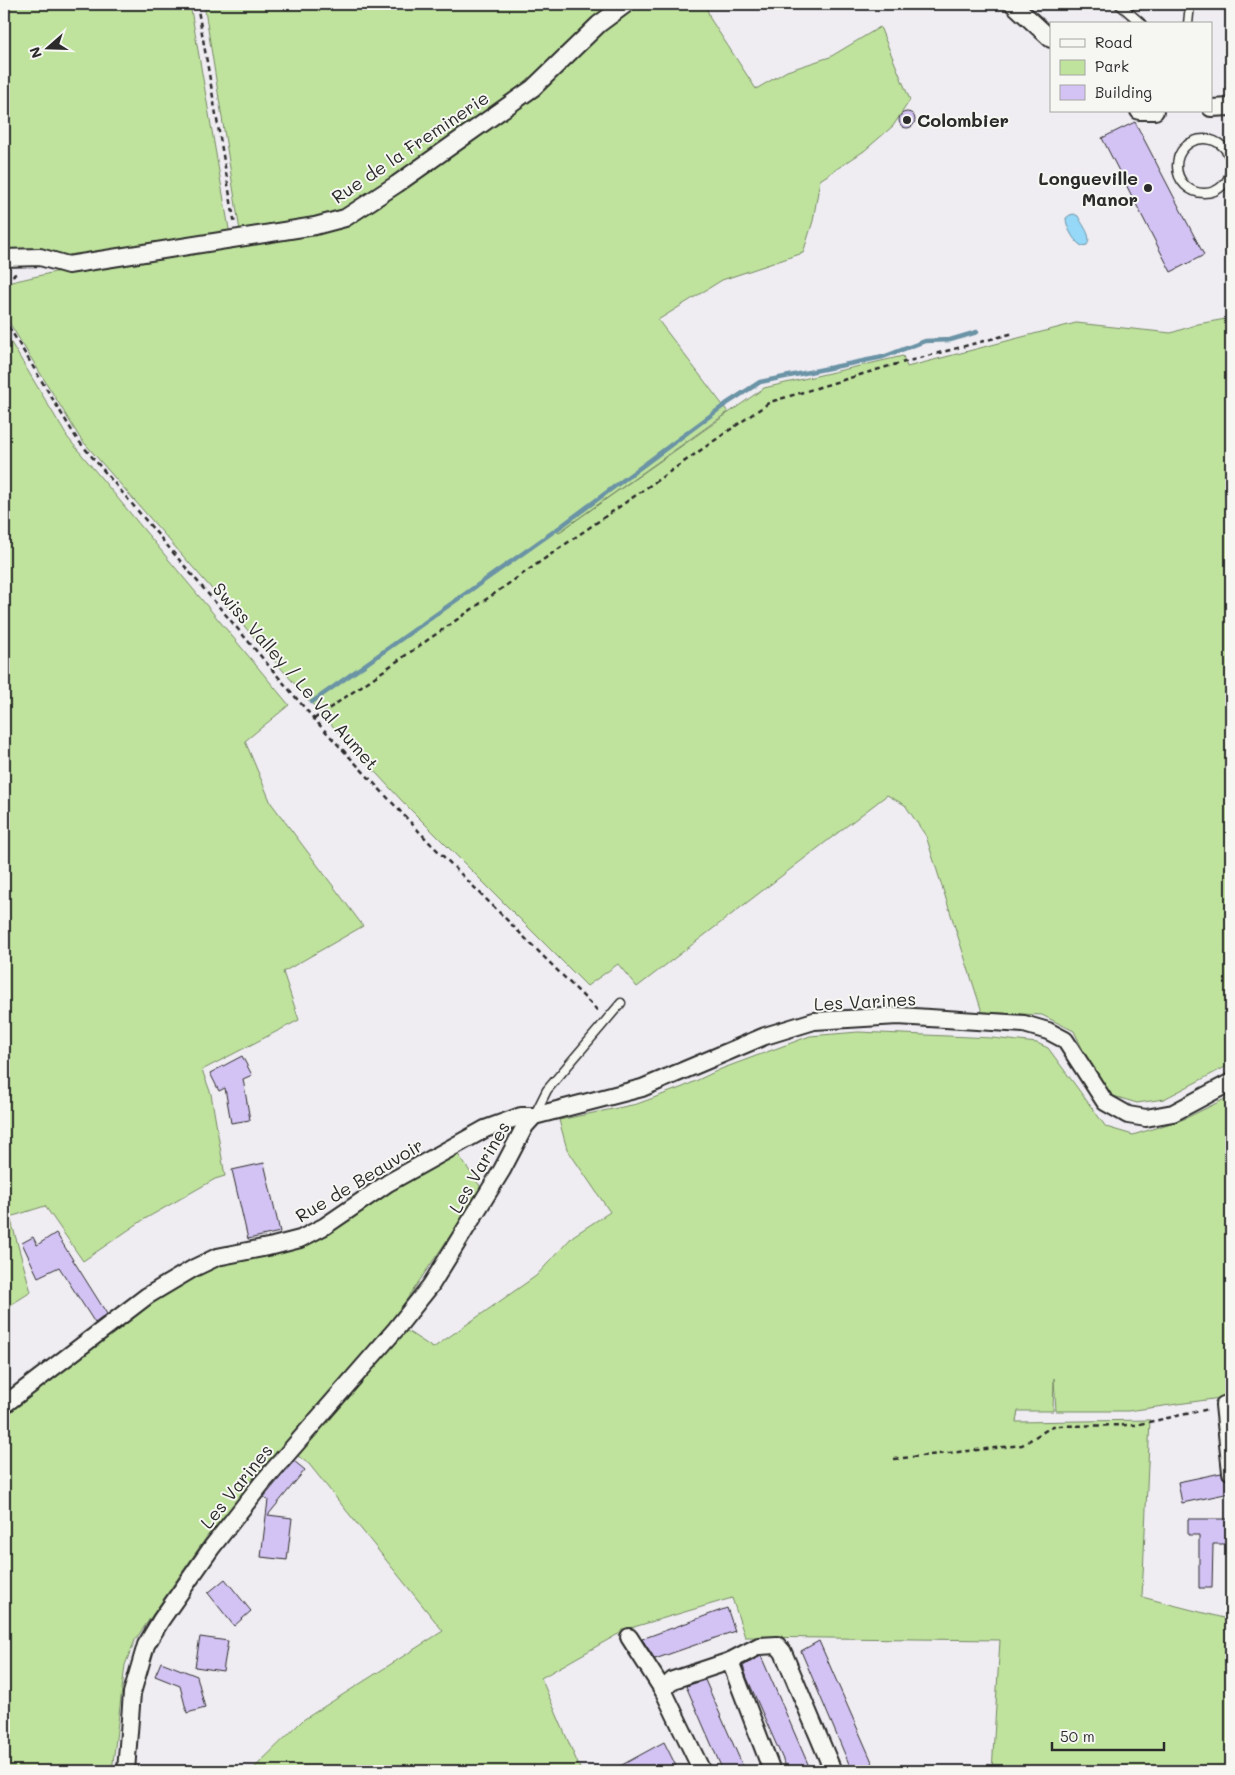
<svg xmlns="http://www.w3.org/2000/svg" width="1235" height="1775" viewBox="0 0 1235 1775" font-family="Mali,sans-serif">
<style>
.green{fill:#bfe39d;stroke:#758764}
.water{fill:#96d8f7;stroke:#6b93a5}
.lines{fill:none;stroke-linecap:round;stroke-linejoin:round}
.stream{stroke:#6b93a5;stroke-width:4.5}
.building{fill:#d3c3f4;stroke:#2b2b2b}
.lane-casing{stroke:#2b2b2b;stroke-width:11}
.street-casing{stroke:#2b2b2b;stroke-width:20}
.path{stroke:#2b2b2b;stroke-width:2.5;stroke-dasharray:5 4;stroke-linecap:butt}
.lane{stroke:#f6f6f2;stroke-width:8}
.street{stroke:#f6f6f2;stroke-width:16}
.poi-dot{fill:#2b2b2b;stroke:#f6f6f2;stroke-width:2}
.labels{text-anchor:middle;dominant-baseline:central;stroke-width:4;stroke-linejoin:round;paint-order:stroke}
.poi-label{font-size:18px;font-weight:bold;fill:#2b2b2b;stroke:#f6f6f2;text-anchor:start}
.street-label{font-size:18px;fill:#2b2b2b;stroke:#f6f6f2}
</style>
<rect width="100%" height="100%" fill="#efecf2"/>
<filter id="ink" filterUnits="userSpaceOnUse"><feTurbulence type="fractalNoise" baseFrequency=".02" numOctaves="2"/><feDisplacementMap in="SourceGraphic" scale="10" xChannelSelector="R" yChannelSelector="G"/><feConvolveMatrix kernelMatrix="1 2 1 2 8 2 1 2 1" color-interpolation-filters="sRGB"/></filter>
<g filter="url(#ink)">
<g class="green">
<polygon points="4,4 190,4 230,235 66,258 4,252"/>
<polygon points="204,4 616,4 534,79 457,135 344,211 240,231"/>
<polygon points="631,4 705,4 711,20 756,89 787,71 830,57 880,27 910,100 893,126 864,151 820,180 813,221 803,253 722,280 658,320 728,412 558,533 764,388 903,356 907,367 1076,323 1171,333 1198,324 1231,318 1231,1064 1164,1099 1137,1103 1110,1095 1097,1080 1074,1031 1042,1015 982,1012 926,836 905,805 887,795 637,987 618,964 587,986 403,802 314,706 80,438 4,314 4,286 7,283 55,272 106,266 327,232 348,224"/>
<polygon points="4,331 68,438 289,705 245,741 271,803 363,926 283,972 299,1020 202,1070 211,1094 225,1176 215,1179 143,1220 83,1261 45,1206 10,1217 31,1292 4,1309"/>
<polygon points="858,1032 992,1038 1037,1043 1048,1048 1106,1127 1133,1135 1184,1119 1231,1096 1231,1395 1220,1398 1128,1411 1056,1411 1054,1378 1053,1411 1018,1411 1016,1422 1150,1420 1142,1597 1231,1620 1231,1771 992,1771 1000,1640 745,1637 732,1598 627,1629 541,1678 581,1771 251,1771 303,1720 443,1631 309,1464 295,1454 404,1329 433,1348 536,1276 573,1236 610,1212 567,1149 559,1120 637,1104 683,1087 721,1069 810,1036"/>
<polygon points="455,1150 482,1189 390,1324 208,1535 135,1640 125,1665 112,1771 4,1771 4,1413 140,1311 198,1272 234,1258 325,1233"/>
</g>
<path class="water" d="M1074 214 1078 216C1082 225 1093 236 1087 245L1082 246C1074 242 1066 227 1066 218L1070 215Z"/>
<g class="lines">
<polyline class="stream" points="312,702 560,527 726,404 760,382 883,357 925,341 950,340 977,332"/>
</g>
<g class="building">
<circle cx="907" cy="120" r="8"/>
<polygon points="1135,122 1204,255 1171,272 1102,138"/>
<polygon points="242,1056 252,1075 243,1079 250,1120 231,1123 225,1088 219,1091 210,1073"/>
<polygon points="264,1163 280,1232 248,1239 232,1170"/>
<polygon points="56,1233 107,1314 95,1323 59,1267 38,1277 22,1243 33,1237 37,1245"/>
<polygon points="294,1461 305,1470 268,1515 292,1518 287,1560 261,1557 268,1500 264,1497"/>
<polygon points="1221,1473 1223,1478 1228,1481 1230,1493 1182,1503 1178,1482"/>
<polygon points="1188,1519 1231,1519 1231,1544 1213,1544 1212,1588 1199,1588 1199,1535 1188,1535"/>
<polygon points="225,1579 251,1611 234,1626 208,1593"/>
<polygon points="727,1608 735,1631 655,1659 642,1639"/>
<polygon points="200,1637 228,1641 223,1671 195,1667"/>
<polygon points="819,1641 876,1771 852,1771 801,1651"/>
<polygon points="761,1656 811,1771 788,1771 747,1678 743,1666"/>
<polygon points="161,1662 197,1676 205,1708 187,1713 180,1686 155,1676"/>
<polygon points="705,1680 745,1771 723,1771 686,1686"/>
<polygon points="664,1742 676,1766 667,1771 611,1771"/>
</g>
<g class="lines">
<g class="lane-casing">
<g id="lane">
<polyline points="1119,4 1142,24"/>
<polyline points="1188,24 1190,4"/>
<circle cx="1204" cy="166" r="27"/>
<polyline points="535,1114 547,1090 621,1003"/>
</g>
</g>
<g class="street-casing">
<g id="street">
<polyline points="1013,4 1051,39"/>
<polyline points="1211,108 1231,107"/>
<polyline points="1139,111 1155,111"/>
<polyline points="4,258 40,257 68,265 315,226 345,218 397,184 533,88 599,24 626,4"/>
<polyline points="4,1405 147,1296 194,1268 217,1257 273,1246 300,1239 325,1226 388,1183 485,1129 521,1116 534,1116"/>
<polyline points="1231,1472 1224,1405 1231,1403"/>
<polyline points="629,1637 663,1690"/>
<polyline points="730,1661 759,1646 777,1645 783,1652 833,1771"/>
<polyline points="126,1771 132,1693 146,1645 161,1620 212,1547 262,1483 396,1329 431,1285 502,1170 525,1126 534,1116 642,1088 765,1036 814,1021 898,1016 1024,1024 1048,1031 1065,1040 1105,1102 1128,1115 1146,1118 1173,1113 1231,1082"/>
<polyline points="702,1771 663,1690 673,1680 730,1661 772,1771"/>
</g>
</g>
<g class="path">
<polyline points="197,4 235,225"/>
<polyline points="4,279 16,274"/>
<polyline points="4,319 77,439 314,719 428,841 599,1012"/>
<polyline points="314,719 770,402 886,367 1014,333"/>
<polyline points="894,1459 1022,1445 1053,1426 1135,1425 1209,1409"/>
</g>
<use href="#lane" class="lane"/>
<use href="#street" class="street"/>
</g>
</g>
<g class="poi-dot">
<circle cx="907" cy="120" r="5"/>
<circle cx="1148" cy="188" r="5"/>
</g>
<g class="labels">
<g class="poi-label">
<text x="917" y="120">Colombier</text>
<text x="1138" y="178" text-anchor="end">Longueville<tspan x="1138" dy="21">Manor</tspan></text>
</g>
<g class="street-label">
<text transform="translate(410 147) rotate(-34)">Rue de la Freminerie</text>
<text transform="translate(296 676) rotate(49)">Swiss Valley / Le Val Aumet</text>
<text transform="translate(865 1001) rotate(-3)">Les Varines</text>
<text transform="translate(479 1167) rotate(-60)">Les Varines</text>
<text transform="translate(359 1180) rotate(-31)">Rue de Beauvoir</text>
<text transform="translate(236 1486) rotate(-51)">Les Varines</text>
</g>
</g>
<rect width="1235" height="1775" fill="none" stroke="#f6f6f2" stroke-width="20"/>
<rect x="10" y="10" width="1215" height="1755" fill="none" stroke="#2b2b2b" stroke-width="2" filter="url(#ink)"/>
<rect x="1050" y="22" width="162" height="90" fill="#f6f6f2" stroke="#a5a5a2"/>
<rect x="1060" y="39" width="25" height="8" fill="#f6f6f2" stroke="#a5a5a2"/>
<text x="1095" y="48" font-size="15" fill="#2b2b2b">Road</text>
<rect x="1060" y="60" width="25" height="15" fill="#bfe39d" stroke="#a5a5a2"/>
<text x="1095" y="72" font-size="15" fill="#2b2b2b">Park</text>
<rect x="1060" y="85" width="25" height="15" fill="#d3c3f4" stroke="#a5a5a2"/>
<text x="1095" y="98" font-size="15" fill="#2b2b2b">Building</text>
<g transform="translate(48 48) rotate(250)" stroke="#f6f6f2" stroke-width="4" paint-order="stroke">
<path d="M0-4L9 19L0 12L-9 19Z" fill="#2b2b2b"/>
<text y="-8" font-size="14" font-weight="bold" text-anchor="middle" fill="#2b2b2b">N</text>
</g>
<path d="M1052 1742v8h112v-8" fill="none" stroke="#2b2b2b" stroke-width="2.5"/>
<text x="1060" y="1742" font-size="15" fill="#2b2b2b" stroke="#f6f6f2" stroke-width="4" paint-order="stroke">50 m</text>
</svg>
